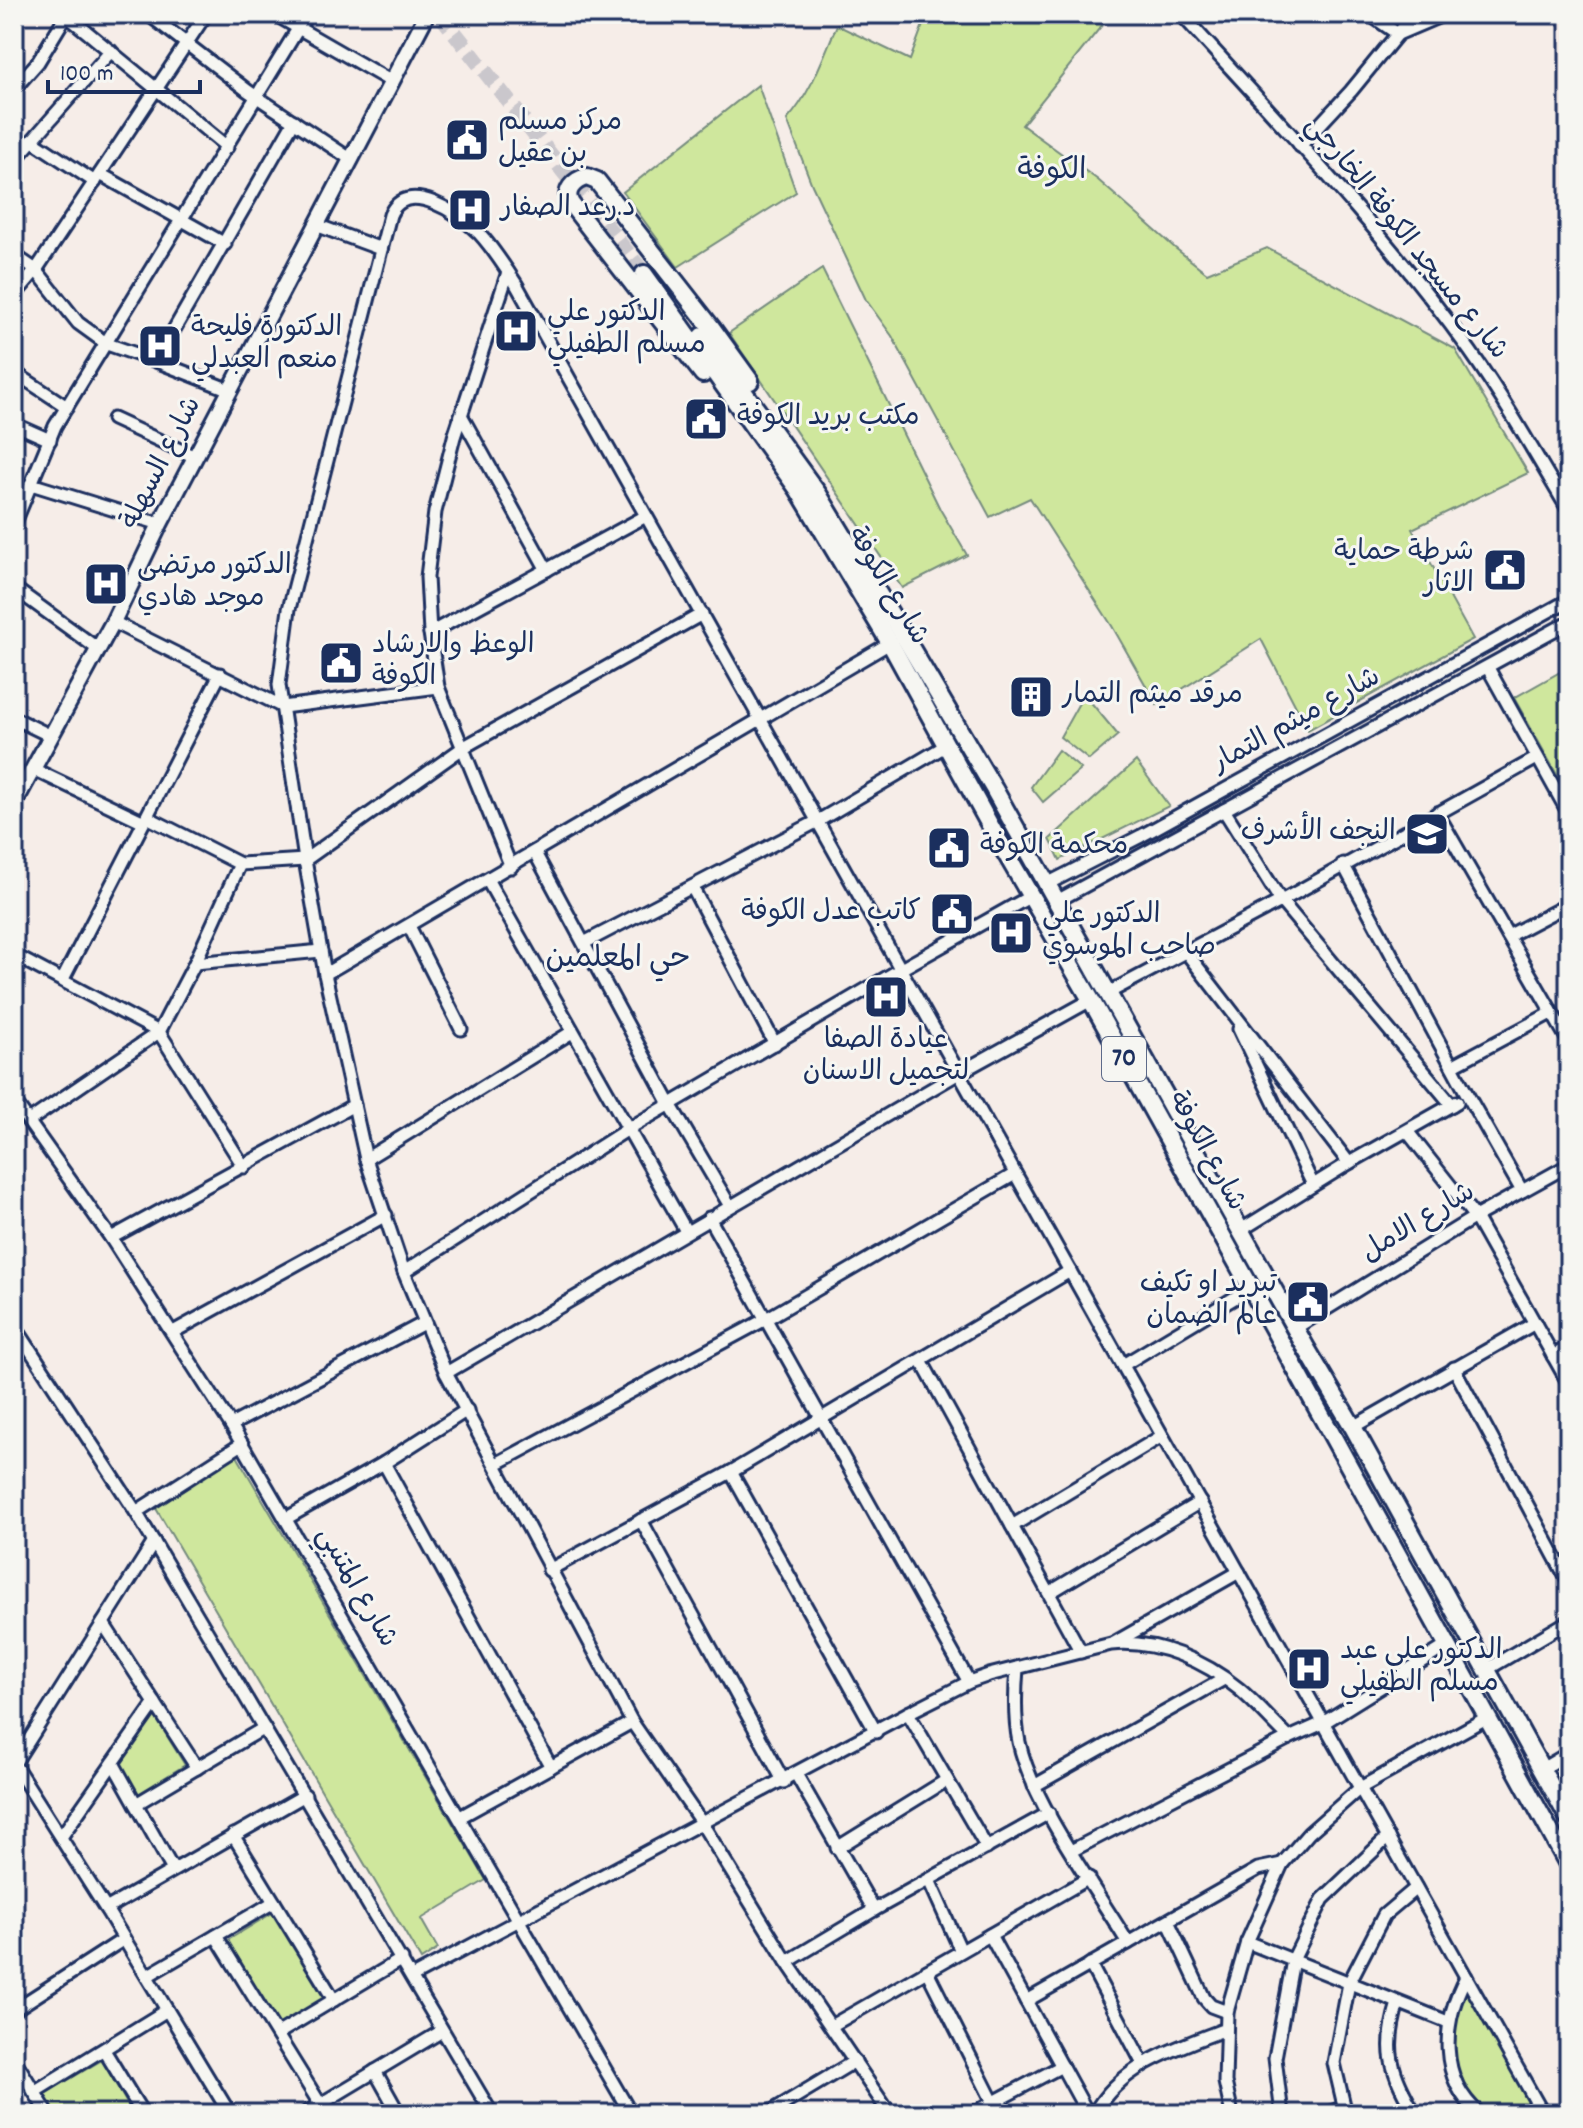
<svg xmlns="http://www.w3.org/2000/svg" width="1583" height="2128" viewBox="0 0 1583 2128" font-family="Dekko,'Playpen Sans Arabic',sans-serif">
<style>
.green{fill:#cfe79d;stroke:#758b7e;stroke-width:2}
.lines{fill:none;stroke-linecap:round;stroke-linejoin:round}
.highway-tunnel{stroke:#cac7cc;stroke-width:16;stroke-dasharray:16 8;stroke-linecap:butt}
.minor-casing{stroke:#1b2f5e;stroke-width:17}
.major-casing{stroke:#1b2f5e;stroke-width:20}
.highway-casing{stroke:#1b2f5e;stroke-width:22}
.minor{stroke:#f6f6f2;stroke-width:11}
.major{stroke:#f6f6f2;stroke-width:14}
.highway{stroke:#f6f6f2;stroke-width:16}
.labels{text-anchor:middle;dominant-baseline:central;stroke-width:6;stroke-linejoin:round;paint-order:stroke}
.shield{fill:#f6f6f2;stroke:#5d6b8a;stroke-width:2}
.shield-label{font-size:26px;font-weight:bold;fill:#1b2f5e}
.poi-label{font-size:28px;fill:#1b2f5e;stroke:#f6f6f2;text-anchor:start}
.street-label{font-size:28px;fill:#1b2f5e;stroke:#f6f6f2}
.neighbourhood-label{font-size:30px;fill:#1b2f5e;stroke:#f6f6f2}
</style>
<rect width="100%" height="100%" fill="#f6ede8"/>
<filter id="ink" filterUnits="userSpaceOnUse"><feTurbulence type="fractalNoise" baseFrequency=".0125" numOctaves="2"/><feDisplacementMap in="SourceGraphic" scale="16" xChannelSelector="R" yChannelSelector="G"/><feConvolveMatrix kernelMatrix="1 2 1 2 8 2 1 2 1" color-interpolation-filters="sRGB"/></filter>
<g filter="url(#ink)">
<g class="green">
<path d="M927 14H1111L1022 125 1098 180 1175 248 1207 273 1267 248 1455 349 1528 473 1412 529 1473 639 1308 730 1261 639 1157 705 1112 626 1030 498 990 517 892 336 866 300 812 185 787 120C811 94 823 57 837 25L910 60Z"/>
<polygon points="758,85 796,192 678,267 623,192"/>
<polygon points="822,269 940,509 967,555 902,588 729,333"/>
<polygon points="1569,667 1569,796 1514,698"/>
<polygon points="1084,694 1118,735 1089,760 1060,737"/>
<polygon points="1058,750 1081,769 1043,802 1031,787"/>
<polygon points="1136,761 1169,806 1060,860 1050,839"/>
<polygon points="237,1456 486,1880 421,1919 438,1949 421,1960 154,1505"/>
<polygon points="152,1712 185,1765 138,1794 119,1762"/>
<polygon points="274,1912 324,1998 278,2025 228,1940"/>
<polygon points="1468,1984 1541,2114 1486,2114 1469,2098 1454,2066 1452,2022"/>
<polygon points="102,2060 133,2114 55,2114 43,2095"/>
</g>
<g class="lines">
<polyline class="highway-tunnel" points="440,14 644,274"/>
<g class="minor-casing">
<g id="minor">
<polyline points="65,14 227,147"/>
<polyline points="148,14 248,91 352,160"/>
<polyline points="274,14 392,82"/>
<path d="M1181 14C1280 123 1384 231 1470 351 1506 402 1537 457 1569 511"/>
<polyline points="1369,14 1398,34 1445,14"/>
<polyline points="14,89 38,62 67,14"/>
<polyline points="33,141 95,182"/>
<polyline points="1300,146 1351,91 1414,14"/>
<polyline points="14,161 111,51"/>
<polyline points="100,174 225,244"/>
<polyline points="316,225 381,249"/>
<polyline points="14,255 36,270 78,323 107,344 156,361 294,121"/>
<polyline points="508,272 454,437 435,512 427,577 430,633 438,687 511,867"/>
<polyline points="14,296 36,270 206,14"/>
<polyline points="156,361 230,390"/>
<polyline points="14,372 67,407"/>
<polyline points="461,415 547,570"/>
<polyline points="113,419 195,457"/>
<polyline points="14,424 50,440"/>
<polyline points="31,484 160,524"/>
<polyline points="14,525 55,426 307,14"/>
<polyline points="14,588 98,649"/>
<polyline points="113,622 283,707 438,687"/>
<polyline points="430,633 646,516"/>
<polyline points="1488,668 1569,814"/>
<polyline points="14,718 51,736"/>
<polyline points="33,769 144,822"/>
<polyline points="1224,810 1281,901 1452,1105"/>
<polyline points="1437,813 1569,1042"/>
<polyline points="147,817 240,864 305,860 464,747 702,614"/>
<polyline points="535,853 670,1104 730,1206"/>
<polyline points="1343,864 1468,1096 1522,1191"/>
<polyline points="488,881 686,1231"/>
<polyline points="1047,884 1141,836 1569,600"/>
<polyline points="692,887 775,1044"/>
<polyline points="1057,901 1569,622"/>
<polyline points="409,926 461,1029"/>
<polyline points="1508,936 1569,904"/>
<polyline points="584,943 818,821 947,745"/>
<polyline points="1186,952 1349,1163"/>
<polyline points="14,955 159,1032 244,1167"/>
<polyline points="195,963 321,951"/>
<polyline points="325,974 890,643"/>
<polyline points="63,979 220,674"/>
<polyline points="1108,993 1281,901 1537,758"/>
<polyline points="1239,1029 1313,1185"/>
<polyline points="1452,1066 1551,1013"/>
<polyline points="14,1101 111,1238 231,1425 631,2114"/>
<polyline points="29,1121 159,1032 195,963 240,864"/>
<polyline points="1407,1131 1475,1217 1569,1384"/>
<polyline points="366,1159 572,1032"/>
<polyline points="709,1218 969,1682"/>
<polyline points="1241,1230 1349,1163 1457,1102"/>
<polyline points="111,1238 354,1105"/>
<polyline points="404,1272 628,1129 901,969 1031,896"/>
<polyline points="14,1325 136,1512 492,2114"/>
<polyline points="1297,1327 1475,1217 1569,1165"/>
<polyline points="173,1332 386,1215"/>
<polyline points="1553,1356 1569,1347"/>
<polyline points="921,1360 1081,1652"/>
<polyline points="1123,1365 1251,1288"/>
<polyline points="1454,1368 1569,1583"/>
<polyline points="446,1373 959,1073 1091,1000"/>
<polyline points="231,1425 424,1323"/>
<polyline points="1353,1427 1535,1323"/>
<polyline points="384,1463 551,1767"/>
<polyline points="496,1464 766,1319 1015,1174"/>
<polyline points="731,1472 876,1732"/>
<polyline points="136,1512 242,1444"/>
<polyline points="287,1518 384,1463 467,1410"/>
<polyline points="641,1520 784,1782"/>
<polyline points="1012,1526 1162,1436"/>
<polyline points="549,1570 731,1472 1070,1271"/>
<polyline points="1049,1593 1200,1502"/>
<polyline points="103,1623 197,1768"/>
<polyline points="1114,1643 1239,1572"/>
<path d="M1017 1668C1015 1692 1014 1718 1019 1742 1032 1803 1095 1888 1128 1943"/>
<polyline points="1486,1670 1569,1621"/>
<polyline points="908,1713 987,1848"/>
<polyline points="113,1763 173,1870"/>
<polyline points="14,1764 106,1909 230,2114"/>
<polyline points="14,1764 154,1542"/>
<polyline points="1542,1769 1569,1753"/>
<polyline points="796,1774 874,1910"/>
<polyline points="1034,1786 1224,1679"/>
<polyline points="136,1804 264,1728"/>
<polyline points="460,1817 632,1722"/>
<polyline points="233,1835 334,2000"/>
<polyline points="61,1837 155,1703"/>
<polyline points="837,1848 947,1780"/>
<polyline points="1071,1851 1289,1738"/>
<polyline points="929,1880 961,1951"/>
<polyline points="106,1909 305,1795"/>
<polyline points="1168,1921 1204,1998 1211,2006 1227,2012"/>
<polyline points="990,1935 1088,2114"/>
<polyline points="216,1936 320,2104"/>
<polyline points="1247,1942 1448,2022"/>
<polyline points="787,1962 874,1910 1049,1813"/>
<polyline points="1090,1964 1143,2064"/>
<polyline points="927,1971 993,2102"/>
<polyline points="147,1976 274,1902"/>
<path d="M412 1977 908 1713 969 1682 989 1675 1111 1644C1156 1639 1205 1661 1239 1689 1257 1704 1272 1722 1289 1738L1323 1723 1448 1645"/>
<path d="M1466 1977C1442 2022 1438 2079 1480 2114"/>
<polyline points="1026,2001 1258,1869 1282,1864"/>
<path d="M1398 2003C1383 2051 1391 2071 1415 2114"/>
<polyline points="14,2010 124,1939"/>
<polyline points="831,2026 1089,1878"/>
<polyline points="277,2034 402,1959"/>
<polyline points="104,2050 143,2114"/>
<polyline points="14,2059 48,2114"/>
<polyline points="375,2071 399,2114"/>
<polyline points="34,2092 167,2010"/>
<polyline points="304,2114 442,2031"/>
<polyline points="767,2114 855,2061"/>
<path d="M890 2114 787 1962 701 1822 632 1722 446 1373 404 1272 366 1159 325 974 305 860 279 685 289 609 390 215C407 176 460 215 479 233 493 248 505 267 516 284L1543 2114"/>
<polyline points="971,2114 1062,2066"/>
<path d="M1094 2114C1119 2066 1178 2047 1226 2029"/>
<polyline points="1232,2114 1225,2082 1227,2012 1247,1942 1282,1864 1309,1833 1360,1788 1488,1717"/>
<polyline points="1282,2114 1275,2058 1293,1960 1323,1899 1388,1837"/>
<polyline points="1325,2114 1342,2108"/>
<polyline points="1346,2114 1334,2063 1349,1983 1384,1915 1416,1888"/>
</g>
</g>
<g class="major-casing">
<polyline id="major" points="14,804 113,622 160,524 424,20"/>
</g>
<g class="highway-casing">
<g id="highway">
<polyline points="644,274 798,489 890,643 997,838 1091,1000 1251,1288 1569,1866"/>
<polyline points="703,336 818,494 902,633 994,789 1305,1346 1353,1427 1569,1819"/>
<path d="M703 374 571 204C563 191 574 180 587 177L597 181 711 327 750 381"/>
</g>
</g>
<use href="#minor" class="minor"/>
<use href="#major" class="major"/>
<use href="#highway" class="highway"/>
</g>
</g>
<defs>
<g id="civic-square" transform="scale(2.3)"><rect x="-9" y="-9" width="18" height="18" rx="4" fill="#1b2f5e" stroke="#f6f6f2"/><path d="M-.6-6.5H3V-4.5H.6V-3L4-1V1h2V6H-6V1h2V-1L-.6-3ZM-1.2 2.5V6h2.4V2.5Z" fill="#fff"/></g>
<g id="hospital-square" transform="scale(2.3)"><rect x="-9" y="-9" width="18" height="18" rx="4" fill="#1b2f5e" stroke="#f6f6f2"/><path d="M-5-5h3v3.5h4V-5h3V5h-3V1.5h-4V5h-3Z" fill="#fff"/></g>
<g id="building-square" transform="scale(2.3)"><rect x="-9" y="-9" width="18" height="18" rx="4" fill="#1b2f5e" stroke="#f6f6f2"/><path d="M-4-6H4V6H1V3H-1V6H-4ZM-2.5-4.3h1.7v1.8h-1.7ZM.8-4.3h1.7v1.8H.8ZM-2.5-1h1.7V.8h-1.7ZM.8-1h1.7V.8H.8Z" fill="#fff"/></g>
<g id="university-square" transform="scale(2.3)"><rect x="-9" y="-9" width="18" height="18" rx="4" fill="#1b2f5e" stroke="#f6f6f2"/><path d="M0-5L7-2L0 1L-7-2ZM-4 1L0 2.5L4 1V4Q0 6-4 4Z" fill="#fff"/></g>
</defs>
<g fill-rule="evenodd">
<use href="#civic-square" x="467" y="140"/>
<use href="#hospital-square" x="470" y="210"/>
<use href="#hospital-square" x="516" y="331"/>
<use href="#hospital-square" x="160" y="346"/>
<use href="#civic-square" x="706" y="419"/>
<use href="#civic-square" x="1505" y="570"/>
<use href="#hospital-square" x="106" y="584"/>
<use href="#civic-square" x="341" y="663"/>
<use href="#building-square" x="1031" y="697"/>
<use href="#university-square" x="1427" y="834"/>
<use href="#civic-square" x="949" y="848"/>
<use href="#civic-square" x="952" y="914"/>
<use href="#hospital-square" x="1011" y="933"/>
<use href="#hospital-square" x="886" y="997"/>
<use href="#civic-square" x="1308" y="1302"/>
<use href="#hospital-square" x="1309" y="1669"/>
</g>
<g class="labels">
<rect class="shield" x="1102" y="1037" width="44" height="44" rx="6"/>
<g class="shield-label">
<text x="1124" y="1059">70</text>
</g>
<g class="poi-label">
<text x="498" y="124">مركز مسلم<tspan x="498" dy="32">بن عقيل</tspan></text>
<text x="501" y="210">د.رعد الصفار</text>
<text x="547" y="315">الدكتور علي<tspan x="547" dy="32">مسلم الطفيلي</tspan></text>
<text x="191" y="330">الدكتورة فليحة<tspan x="191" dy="32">منعم العبدلي</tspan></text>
<text x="737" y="419">مكتب بريد الكوفة</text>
<text x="1474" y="554" text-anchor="end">شرطة حماية<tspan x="1474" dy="32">الاثار</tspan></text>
<text x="137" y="568">الدكتور مرتضى<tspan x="137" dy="32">موجد هادي</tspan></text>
<text x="372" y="647">الوعظ والارشاد<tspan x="372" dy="32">الكوفة</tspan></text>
<text x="1062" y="697">مرقد ميثم التمار</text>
<text x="1396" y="834" text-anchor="end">النجف الأشرف</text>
<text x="980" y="848">محكمة الكوفة</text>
<text x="921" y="914" text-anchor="end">كاتب عدل الكوفة</text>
<text x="1042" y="917">الدكتور علي<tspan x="1042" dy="32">صاحب الموسوي</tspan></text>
<text x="886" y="1042" text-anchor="middle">عيادة الصفا<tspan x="886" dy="32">لتجميل الاسنان</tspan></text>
<text x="1277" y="1286" text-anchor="end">تبريد او تكيف<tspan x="1277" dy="32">عالم الضمان</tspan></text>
<text x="1340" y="1653">الدكتور علي عبد<tspan x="1340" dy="32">مسلم الطفيلي</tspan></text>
</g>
<g class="street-label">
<text transform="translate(1405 239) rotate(51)">شارع مسجد الكوفة الخارجي</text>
<text transform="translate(163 464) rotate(-63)">شارع السهلة</text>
<text transform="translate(886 587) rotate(59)">شارع الكوفة</text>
<text transform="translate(1297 722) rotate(-29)">شارع ميثم التمار</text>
<text transform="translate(1205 1152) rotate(61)">شارع الكوفة</text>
<text transform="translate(1419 1224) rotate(-31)">شارع الامل</text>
<text transform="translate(355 1588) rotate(60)">شارع المتنبي</text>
</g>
<g class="neighbourhood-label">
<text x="1052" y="172">الكوفة</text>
<text x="618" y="960">حي المعلمين</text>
</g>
</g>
<rect width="1583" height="2128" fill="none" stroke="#f6f6f2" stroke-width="48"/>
<rect x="24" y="24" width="1535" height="2080" fill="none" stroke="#1b2f5e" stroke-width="3" filter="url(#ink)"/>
<path d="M48 80v12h152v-12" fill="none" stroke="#1b2f5e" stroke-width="4"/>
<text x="60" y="80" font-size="24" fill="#1b2f5e" stroke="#f6f6f2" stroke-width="6" paint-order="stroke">100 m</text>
</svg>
